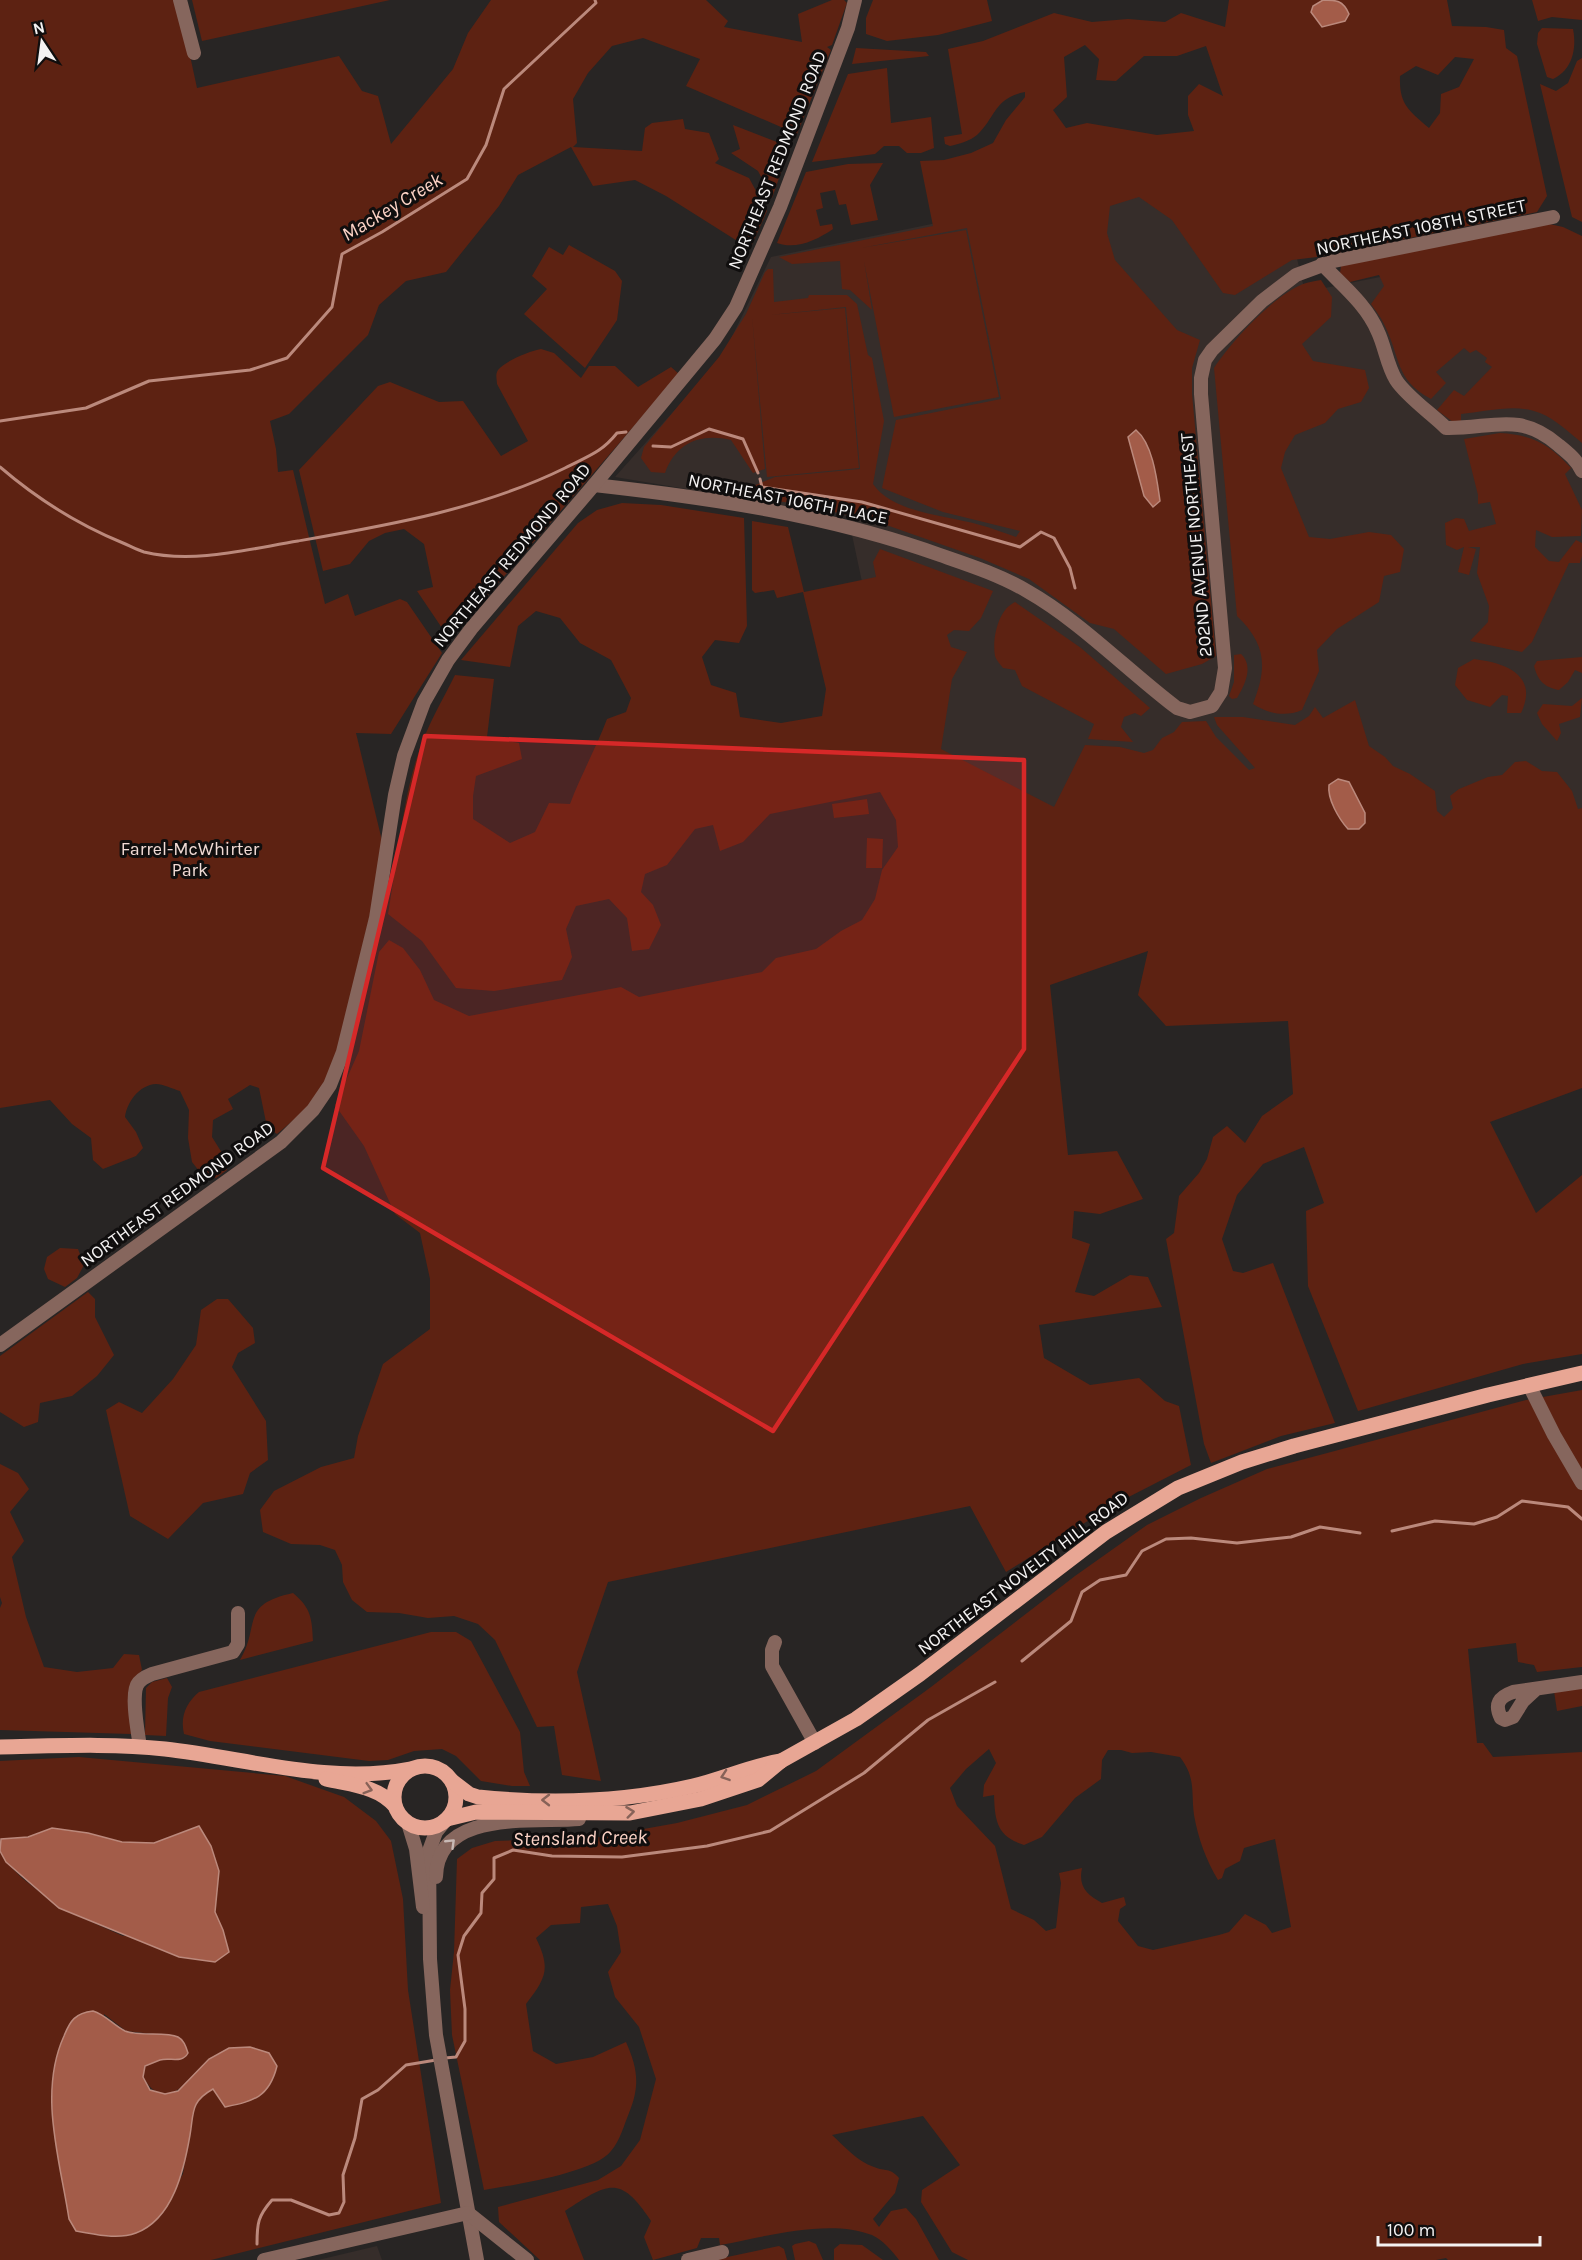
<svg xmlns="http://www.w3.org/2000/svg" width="1582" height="2260" viewBox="0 0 1582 2260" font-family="Karla,sans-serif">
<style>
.built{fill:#362d2a}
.green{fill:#5d2212;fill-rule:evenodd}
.water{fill:#a35c49;stroke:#bb897c;stroke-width:1.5}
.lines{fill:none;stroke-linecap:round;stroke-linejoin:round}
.stream{stroke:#bb897c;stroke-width:3}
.minor{stroke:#86665d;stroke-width:14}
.major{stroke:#e8a694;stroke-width:15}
.oneway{stroke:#876258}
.oneway2{stroke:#c8bab6}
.marked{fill:#d62828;fill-opacity:0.2;stroke:#d62828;stroke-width:4.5;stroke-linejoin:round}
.labels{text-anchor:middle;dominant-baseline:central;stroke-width:6;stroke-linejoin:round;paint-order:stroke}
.street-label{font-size:18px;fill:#f4f2f2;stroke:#100e0e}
.park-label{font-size:18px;fill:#f1dbd5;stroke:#100e0e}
.water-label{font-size:20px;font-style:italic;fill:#fdd3c6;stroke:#100e0e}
</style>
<rect width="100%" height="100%" fill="#282524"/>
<g class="built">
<polygon points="1272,154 1305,292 1515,250 1582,270 1582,820 937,935 848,516 615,477 722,357 771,257"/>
<polygon points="377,2246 382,2260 318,2260"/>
</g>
<g class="green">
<path d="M0 0H178L197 88 339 56 362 91 378 96 391 144 453 69 468 33 491 0H706L728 21 724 27 802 42 798 14 832 0H844L847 3 832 45 827 47 831 50 797 134 686 86 700 59 643 38 612 46 588 73 573 99 577 143 573 147 642 151 645 128 652 123 683 119 685 129 709 133 719 159 715 163 749 178 767 211 750 249 666 196 635 180 593 186 571 147 518 175 499 206 446 272 406 281 379 305 368 335 289 414 270 421 276 449 278 472 293 470 325 604 348 594 355 616 400 599 407 602 442 653 391 734 356 733 385 853 333 1067 309 1107 277 1134 267 1127 259 1088 250 1085 228 1099 233 1109 213 1120 212 1137 222 1153 227 1170 216 1178 203 1176 192 1162 188 1138 189 1110 180 1091C173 1089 163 1084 156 1084 139 1085 127 1102 125 1117L136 1132 143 1148 136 1156 103 1169 93 1160 91 1138 72 1124 50 1100 0 1108Z"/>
<polygon points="192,0 390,0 202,41"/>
<polygon points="873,0 987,0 992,21 938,35 887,41 866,34 866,18"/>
<path d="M1229 0H1447L1452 26 1486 27 1504 30 1506 48 1517 56 1547 196 1537 212 1317 257 1292 260 1235 295 1223 293 1172 220 1139 197 1110 206 1107 233 1115 260 1177 330 1200 340 1192 368V394L1216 656 1202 664 1166 674 1114 629 1090 623 1029 579 980 558 875 521 798 504 755 498 753 486 775 477 860 469 846 307 770 315 845 308 859 468 767 477 752 316 765 469 753 473 731 440C700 433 676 443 665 473L651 472 641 458 644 447 719 357 746 314 765 272 768 269H773L774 302 808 298 809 295H847L857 304 868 355 872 358 884 421 873 484C894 514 947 515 980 525 992 528 1004 533 1016 537L1020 531 943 512 882 488 896 420 1001 399 967 228 861 248 966 230 999 397 894 417 864 261 872 310 850 290 842 289 840 261 792 264 779 257 933 226 920 161 944 160 971 153 993 143 1006 120 1025 97V92C994 98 996 117 977 135 970 141 959 144 950 146L945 144 944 137 962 134 948 49 983 41 1054 13 1092 22 1128 19 1165 22 1181 13 1225 27ZM1085 45 1099 59 1096 80 1116 81 1144 56H1177L1206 46 1223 96 1199 84 1188 96V115L1194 131 1157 135 1087 123 1066 128 1053 110 1067 97 1064 57ZM1455 57 1474 59 1459 87 1441 94 1440 113 1429 128C1408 110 1399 104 1400 76L1416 66 1438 75Z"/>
<polygon points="1532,0 1582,0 1582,20 1552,17 1538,21"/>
<path d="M1542 28 1573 29C1577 49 1572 70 1553 79L1547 77 1537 44 1538 33Z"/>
<polygon points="856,48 926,52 929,56 852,64"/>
<polygon points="1582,58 1582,222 1572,217 1540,84 1556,91 1568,83 1577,61"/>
<polygon points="887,68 891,123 931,117 934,148 921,153 907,153 899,146 884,146 875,154 812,162 848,74"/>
<polygon points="733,125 790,147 772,198 758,171 731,153 740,149"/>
<path d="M883 163 870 185 878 220 851 225 846 204 839 205 835 190 820 193 823 208 816 210 820 226 832 224 833 229C817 240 796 250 777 243L806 172 848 164Z"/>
<path d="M1545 223 1563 227 1582 236V443C1570 433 1555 419 1540 413 1517 403 1485 412 1461 414V425L1453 422 1437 410 1454 390 1464 396 1492 367 1485 362 1487 358 1476 350 1470 353 1464 348 1436 372 1446 383 1431 399C1394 379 1401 357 1384 324 1381 317 1375 310 1371 304L1384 286 1379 275 1350 282 1340 273 1341 266Z"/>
<polygon points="569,245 615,271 622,281 617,320 585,368 524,314 547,289 532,276 549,247 563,255"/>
<path d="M1321 280 1332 297 1331 317 1302 344 1313 361 1365 370 1369 388 1361 402 1338 409 1325 423 1295 435 1285 452 1281 468 1309 537 1330 539 1369 532 1391 535 1404 549 1400 572 1384 576 1379 602 1337 629 1317 650 1319 671 1302 710C1286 717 1268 714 1253 704 1267 668 1267 645 1237 616L1214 368C1231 342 1273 296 1303 284 1308 282 1315 281 1321 280Z"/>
<path d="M541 349 554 353 581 378 589 366H615L638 387 671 367 679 374 475 610 454 615 442 628 417 591 433 587 424 544 404 529 385 533 369 541 350 564 323 571 299 470 378 386 390 382 439 402 463 401 501 456 528 441 497 384C497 379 495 375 498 370 505 361 530 351 541 349Z"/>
<path d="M1500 433C1533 435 1549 444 1571 468L1565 474 1582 510 1581 536 1552 537 1536 530 1535 547 1549 561 1559 562 1576 540 1582 543V556L1580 563H1569L1532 642 1522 652 1470 641 1488 622 1489 606 1477 573 1480 547H1468L1476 549 1469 575 1458 572 1464 547 1457 550 1446 545 1445 523 1456 518 1464 519 1469 531 1496 524 1490 502 1478 504V495L1464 439Z"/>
<path d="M622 503 661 505 744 518 747 626 739 643 715 640 702 657 711 685 736 693 740 717 781 723 822 716 826 689 803 592 777 598 774 590 755 593 752 590V521L788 527 804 592 876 577 873 562 880 549 993 591 981 618 969 631 954 630 947 635 951 647 967 652 952 679 941 749 1054 807 1085 745 1120 747 1144 753 1153 750 1162 738 1174 732 1182 722 1206 721 1216 737 1249 770 1255 768 1217 725 1214 717H1243L1295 725 1309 716 1315 707 1323 718 1355 700 1369 746 1385 757 1393 766 1410 774 1435 791 1437 811 1444 817 1453 808 1450 796 1459 789 1488 777 1502 775 1515 762 1526 761 1542 771 1557 772 1572 791 1578 809 1582 808V1088L1490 1122 1536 1213 1582 1175V1354L1523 1364 1358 1411 1308 1286 1306 1211 1324 1203 1304 1147 1263 1164 1237 1195 1222 1239 1233 1271 1243 1273 1273 1263 1335 1423 1281 1436 1211 1463 1204 1444 1166 1239 1174 1233 1179 1196 1199 1173 1207 1159 1213 1137 1227 1126 1245 1143 1262 1116 1293 1094 1288 1021 1166 1026 1138 995 1148 951 1050 985 1068 1155 1117 1151 1143 1199 1100 1214 1074 1211 1072 1238 1090 1244 1075 1292 1094 1296 1130 1275 1148 1277 1162 1307 1039 1325 1044 1358 1090 1385 1139 1378 1165 1401 1179 1406 1191 1465 1115 1504 1006 1572 970 1506 608 1582 577 1672 601 1781 562 1775 554 1726 537 1727 495 1640 478 1624 454 1616 428 1618 399 1613 367 1612 352 1600 343 1582 342 1565 335 1550 320 1545 291 1544 263 1532 260 1510 274 1491 321 1467 354 1458 358 1436 383 1364 430 1329V1279L420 1233 395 1214 364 1146 335 1105 359 1051 379 952 389 940 403 948 420 970 434 1000 469 1016 621 987 639 997 762 972 776 958 816 949 841 931 862 920 875 899 882 870 898 847 896 820 880 792 770 814 743 842 720 851 713 825 695 829 667 865 645 874 641 892 653 905 661 925 649 949 632 951 627 918 609 899 576 906 566 929 572 957 562 980 494 991 456 988 422 941 388 914C397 864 402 802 418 754 427 726 442 701 455 675L494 679 487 737 519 743 522 759 476 776 473 796V819L510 843 535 832 549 803 570 804C581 775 596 748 607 719L626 712 631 698 611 660 580 643 560 618 536 611 518 626 510 667 461 660 578 523 597 510Z"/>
<path d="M1015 602 1081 648 1150 708 1141 716 1135 713 1124 717 1121 727 1133 742 1088 739 1094 724 1022 686 1015 670 1003 668C1000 664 996 660 995 656 992 638 998 610 1015 602Z"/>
<path d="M1241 654C1254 666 1245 685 1237 698L1232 699 1229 696 1234 682V655Z"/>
<path d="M1582 657V673L1575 670 1568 682 1559 690C1544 687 1538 681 1534 666L1537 661Z"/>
<path d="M1474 659C1506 663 1539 675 1521 713H1507L1508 696 1502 695 1490 707 1467 700 1455 685 1458 668Z"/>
<polygon points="1582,698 1580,717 1559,724 1561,733 1557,741 1542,724 1537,713 1543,704 1572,706"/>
<polygon points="867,799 869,814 834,818 832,804"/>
<polygon points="867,838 883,839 882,868 866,868"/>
<polygon points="60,1248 78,1249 84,1265 77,1278 65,1287 48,1279 44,1269 47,1257"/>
<polygon points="88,1292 95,1299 95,1317 114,1355 97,1376 72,1396 40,1403 38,1422 24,1427 0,1412 0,1356"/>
<polygon points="217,1299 228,1299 253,1328 255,1343 238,1353 232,1367 266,1421 268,1460 250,1473 243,1494 203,1503 168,1539 130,1516 106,1410 119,1402 142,1413 173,1379 196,1345 201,1310"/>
<path d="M1582 1390V1667L1537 1672 1534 1665 1518 1662 1516 1643 1468 1649 1477 1743H1483L1493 1757 1582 1752V2260H1448L1446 2258 1436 2260H968L952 2252 921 2202 922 2190 960 2165 923 2116 832 2135C845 2147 857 2161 874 2167 886 2172 889 2167 899 2178L895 2193 873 2219 879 2227 891 2211 906 2208 916 2219 939 2260H899C892 2251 883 2240 872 2235 828 2218 765 2237 720 2245L719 2238H701L697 2248 653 2260 644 2237 651 2221C620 2174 608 2183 565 2211L584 2260H540L499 2222 498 2207 598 2180 621 2166 640 2140 656 2079 639 2027 615 1997 608 1972 621 1952 617 1926 608 1904 581 1907 580 1923 551 1925 536 1938C551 1969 546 1978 526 2004L533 2051 556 2064 593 2057 626 2042C638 2069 640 2086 629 2113 624 2125 620 2141 611 2151 594 2173 513 2185 484 2190L452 2035 450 1990 454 1952 457 1859 472 1848 495 1841 599 1837 677 1823 747 1805 816 1771 931 1687 1075 1576 1147 1525 1201 1498 1267 1469 1526 1400ZM989 1749 996 1763 984 1785 983 1797 994 1795C995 1820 996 1836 1024 1845L1042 1837 1075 1798 1101 1779 1102 1760 1108 1750H1121L1132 1753 1151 1752 1180 1757C1196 1778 1191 1791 1194 1815 1198 1838 1206 1860 1218 1880L1222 1878 1225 1869 1240 1861 1244 1848 1275 1839 1291 1927 1272 1933 1266 1925 1245 1914 1229 1932 1219 1935 1153 1950 1138 1946 1118 1921 1120 1909 1126 1905 1124 1897 1102 1903C1087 1895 1078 1887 1082 1868L1059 1873 1061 1883 1056 1928 1046 1931 1034 1920 1011 1909 995 1846 957 1806 950 1788 966 1769Z"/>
<polygon points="0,1464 18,1473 29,1489 10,1512 24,1541 12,1557 26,1617 44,1667 77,1672 113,1668 124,1654 139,1655 142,1670 130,1685 131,1734 0,1730 0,1608 2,1603 0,1597"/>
<path d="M293 1593C311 1608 312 1618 313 1641L240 1660C261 1624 239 1605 293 1593Z"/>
<path d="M431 1632H456L471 1641 520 1732 524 1772 530 1786H512L481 1781 456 1756 442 1749 414 1751 388 1760 369 1761 210 1741 184 1734C180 1717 186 1703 199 1692Z"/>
<polygon points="167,1678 172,1687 168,1698 166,1736 145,1735 146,1688 152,1682"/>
<polygon points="1582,1686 1582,1706 1557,1711 1554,1691"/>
<path d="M79 1757 285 1776 344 1797 376 1821 391 1841 403 1899 408 1990 441 2203 211 2260H0V1851L6 1862 22 1878 60 1908 123 1936 223 1930 215 1912 219 1871 154 1843 122 1842 88 1833 52 1828 28 1837 1 1839 0 1841V1761ZM104 2014 126 2031 171 2036 179 2060 162 2059 145 2066 143 2077C166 2116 189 2079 209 2059L277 2066C270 2096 250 2097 225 2107L213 2089 201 2097 193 2108 183 2174 155 2220 136 2233 108 2237Z"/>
<polygon points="809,2241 816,2244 823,2260 795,2260 792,2246 795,2244"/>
<polygon points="840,2244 862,2245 883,2260 834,2260 834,2249"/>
<polygon points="779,2246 784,2249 787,2260 713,2260"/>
</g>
<g class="water">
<path d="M1323 0C1336 0 1343 0 1349 14L1345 21 1322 27 1311 12 1313 6Z"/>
<path d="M1136 430C1153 444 1157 480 1160 501L1153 507 1144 496 1128 437Z"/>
<path d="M1338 779 1349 782 1365 813V823L1359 829H1348C1339 819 1327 799 1329 785Z"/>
<polygon points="199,1826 211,1846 219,1871 215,1912 223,1930 229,1952 215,1962 179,1957 59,1908 6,1862 0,1851 1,1839 28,1837 52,1828 88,1833 122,1842 154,1843"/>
<path d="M93 2011C106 2015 113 2025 125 2031 139 2037 166 2031 178 2037 184 2040 186 2047 188 2053 182 2064 170 2057 160 2060 155 2062 150 2064 145 2066L143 2077 150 2090 165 2094 178 2091 209 2059 229 2048 250 2047 269 2053 277 2066C269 2098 253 2101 225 2107L213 2089C190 2102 194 2112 190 2135 184 2170 173 2219 136 2233 117 2240 95 2234 76 2231L69 2219C60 2160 38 2093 64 2036 70 2021 75 2013 93 2011Z"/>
</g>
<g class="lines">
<g class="stream">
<polyline points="0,421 86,408 149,381 250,370 287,358 332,307 342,254 382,232 467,179 486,145 504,89 596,3 595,0"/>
<polyline points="653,446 671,447 709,429 743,439 758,473"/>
<path d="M0 467C36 498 79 525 123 543 130 546 137 550 144 552 194 564 249 549 298 541 389 525 482 509 565 468 588 456 601 453 617 433L626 432"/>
<polyline points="760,479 762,487 862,502 1020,547 1041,532 1054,538 1070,568 1075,588"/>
<polyline points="1392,1531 1435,1521 1474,1524 1497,1517 1522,1501 1568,1507 1582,1519"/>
<polyline points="1022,1661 1071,1621 1082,1592 1100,1580 1126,1575 1142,1551 1166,1539 1191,1538 1237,1543 1291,1537 1320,1527 1360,1533"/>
<polyline points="445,2058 456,2057 465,2041 465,2009 458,1955 464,1936 481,1913 482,1893 494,1879 494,1858 513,1850 552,1856 622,1857 707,1846 770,1831 864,1773 928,1720 995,1682"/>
<path d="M257 2244C257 2223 258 2216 272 2200H291L329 2215 339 2213 344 2202 343 2175 355 2138 362 2099 378 2090 406 2065 436 2060"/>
</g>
<g class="minor">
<polyline points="180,0 194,53"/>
<path d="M1322 264C1342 285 1367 305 1378 332 1385 347 1387 365 1396 380 1406 396 1432 414 1446 428 1491 429 1518 411 1557 444 1568 453 1576 459 1582 471"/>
<path d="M594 485C711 498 828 515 940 555 969 565 1000 575 1027 591 1080 621 1128 671 1177 708L1190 712 1212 706 1221 692 1225 668 1201 394V378L1205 360 1212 350 1262 301 1296 275 1334 261 1553 217"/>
<polyline points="0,1345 281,1142 313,1110 330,1085 343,1052 376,918 395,795 404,756 424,702 448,660 471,629 594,485 715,339 736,307 780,207 848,28 855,0"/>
<polyline points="1529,1385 1554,1435 1582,1483"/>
<polyline points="775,1642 772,1650 772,1666 815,1743"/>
<path d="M1536 1689 1523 1701 1513 1717 1505 1720 1501 1718C1494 1704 1499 1697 1513 1692L1582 1682"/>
<path d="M140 1747C138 1732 131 1698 137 1685 140 1679 147 1676 152 1674L233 1652 238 1644V1613"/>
<polyline points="445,1821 436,1832 429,1851 430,1959 436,2035 477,2260"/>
<polyline points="408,1823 416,1849 423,1907"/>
<path d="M436 1877C437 1809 534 1823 579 1819"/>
<polyline points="468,2213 527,2260"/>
<polyline points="264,2260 468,2213"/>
<polyline points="688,2260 722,2252"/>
</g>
<g class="major">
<path d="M0 1747C55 1746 110 1743 165 1749 246 1758 329 1785 410 1769"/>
<circle cx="425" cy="1797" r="31"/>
<path d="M326 1779C351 1785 378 1786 395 1806"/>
<path d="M452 1781 469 1794 478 1797C548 1804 624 1802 693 1786 723 1779 750 1766 781 1761"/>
<polyline points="447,1819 476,1812 630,1813 701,1799 758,1780 781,1761 856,1719 920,1674 1106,1532 1178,1488 1242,1462 1294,1446 1488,1395 1582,1373"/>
</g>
</g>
<defs><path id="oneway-chevron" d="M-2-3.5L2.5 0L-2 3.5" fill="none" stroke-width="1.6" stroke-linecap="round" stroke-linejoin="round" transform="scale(1.5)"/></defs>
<g class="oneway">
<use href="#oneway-chevron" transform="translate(725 1776) rotate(161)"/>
<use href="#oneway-chevron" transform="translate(368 1789) rotate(16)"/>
<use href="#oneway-chevron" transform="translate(546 1800) rotate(180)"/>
<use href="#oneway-chevron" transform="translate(630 1812) rotate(-7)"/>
</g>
<use class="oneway2" href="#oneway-chevron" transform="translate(451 1843) rotate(-44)"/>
<path class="marked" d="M425 736 1024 760V1049L773 1431 323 1168Z"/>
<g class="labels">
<g class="street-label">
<text transform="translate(777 160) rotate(-68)">NORTHEAST REDMOND ROAD</text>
<text transform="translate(1421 227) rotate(-12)">NORTHEAST 108TH STREET</text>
<text transform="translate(788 499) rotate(11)">NORTHEAST 106TH PLACE</text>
<text transform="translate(1196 545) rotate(-95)">202ND AVENUE NORTHEAST</text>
<text transform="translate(512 555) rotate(-50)">NORTHEAST REDMOND ROAD</text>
<text transform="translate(177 1194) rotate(-36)">NORTHEAST REDMOND ROAD</text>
<text transform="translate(1023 1573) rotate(-37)">NORTHEAST NOVELTY HILL ROAD</text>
</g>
<g class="park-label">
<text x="190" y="849">Farrel-McWhirter<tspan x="190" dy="21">Park</tspan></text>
</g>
<g class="water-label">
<text transform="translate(392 207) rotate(-31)">Mackey Creek</text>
<text transform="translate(580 1838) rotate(-1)">Stensland Creek</text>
</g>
</g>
<g transform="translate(42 42) rotate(347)" stroke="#100e0e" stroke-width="4.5" paint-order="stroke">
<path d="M0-4.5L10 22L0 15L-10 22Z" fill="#f4f2f2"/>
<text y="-9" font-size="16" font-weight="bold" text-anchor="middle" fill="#f4f2f2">N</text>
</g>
<path d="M1378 2236v9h162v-9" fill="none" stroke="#f4f2f2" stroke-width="3"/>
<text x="1387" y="2236" font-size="18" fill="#f4f2f2" stroke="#100e0e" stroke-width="4.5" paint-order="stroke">100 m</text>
</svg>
